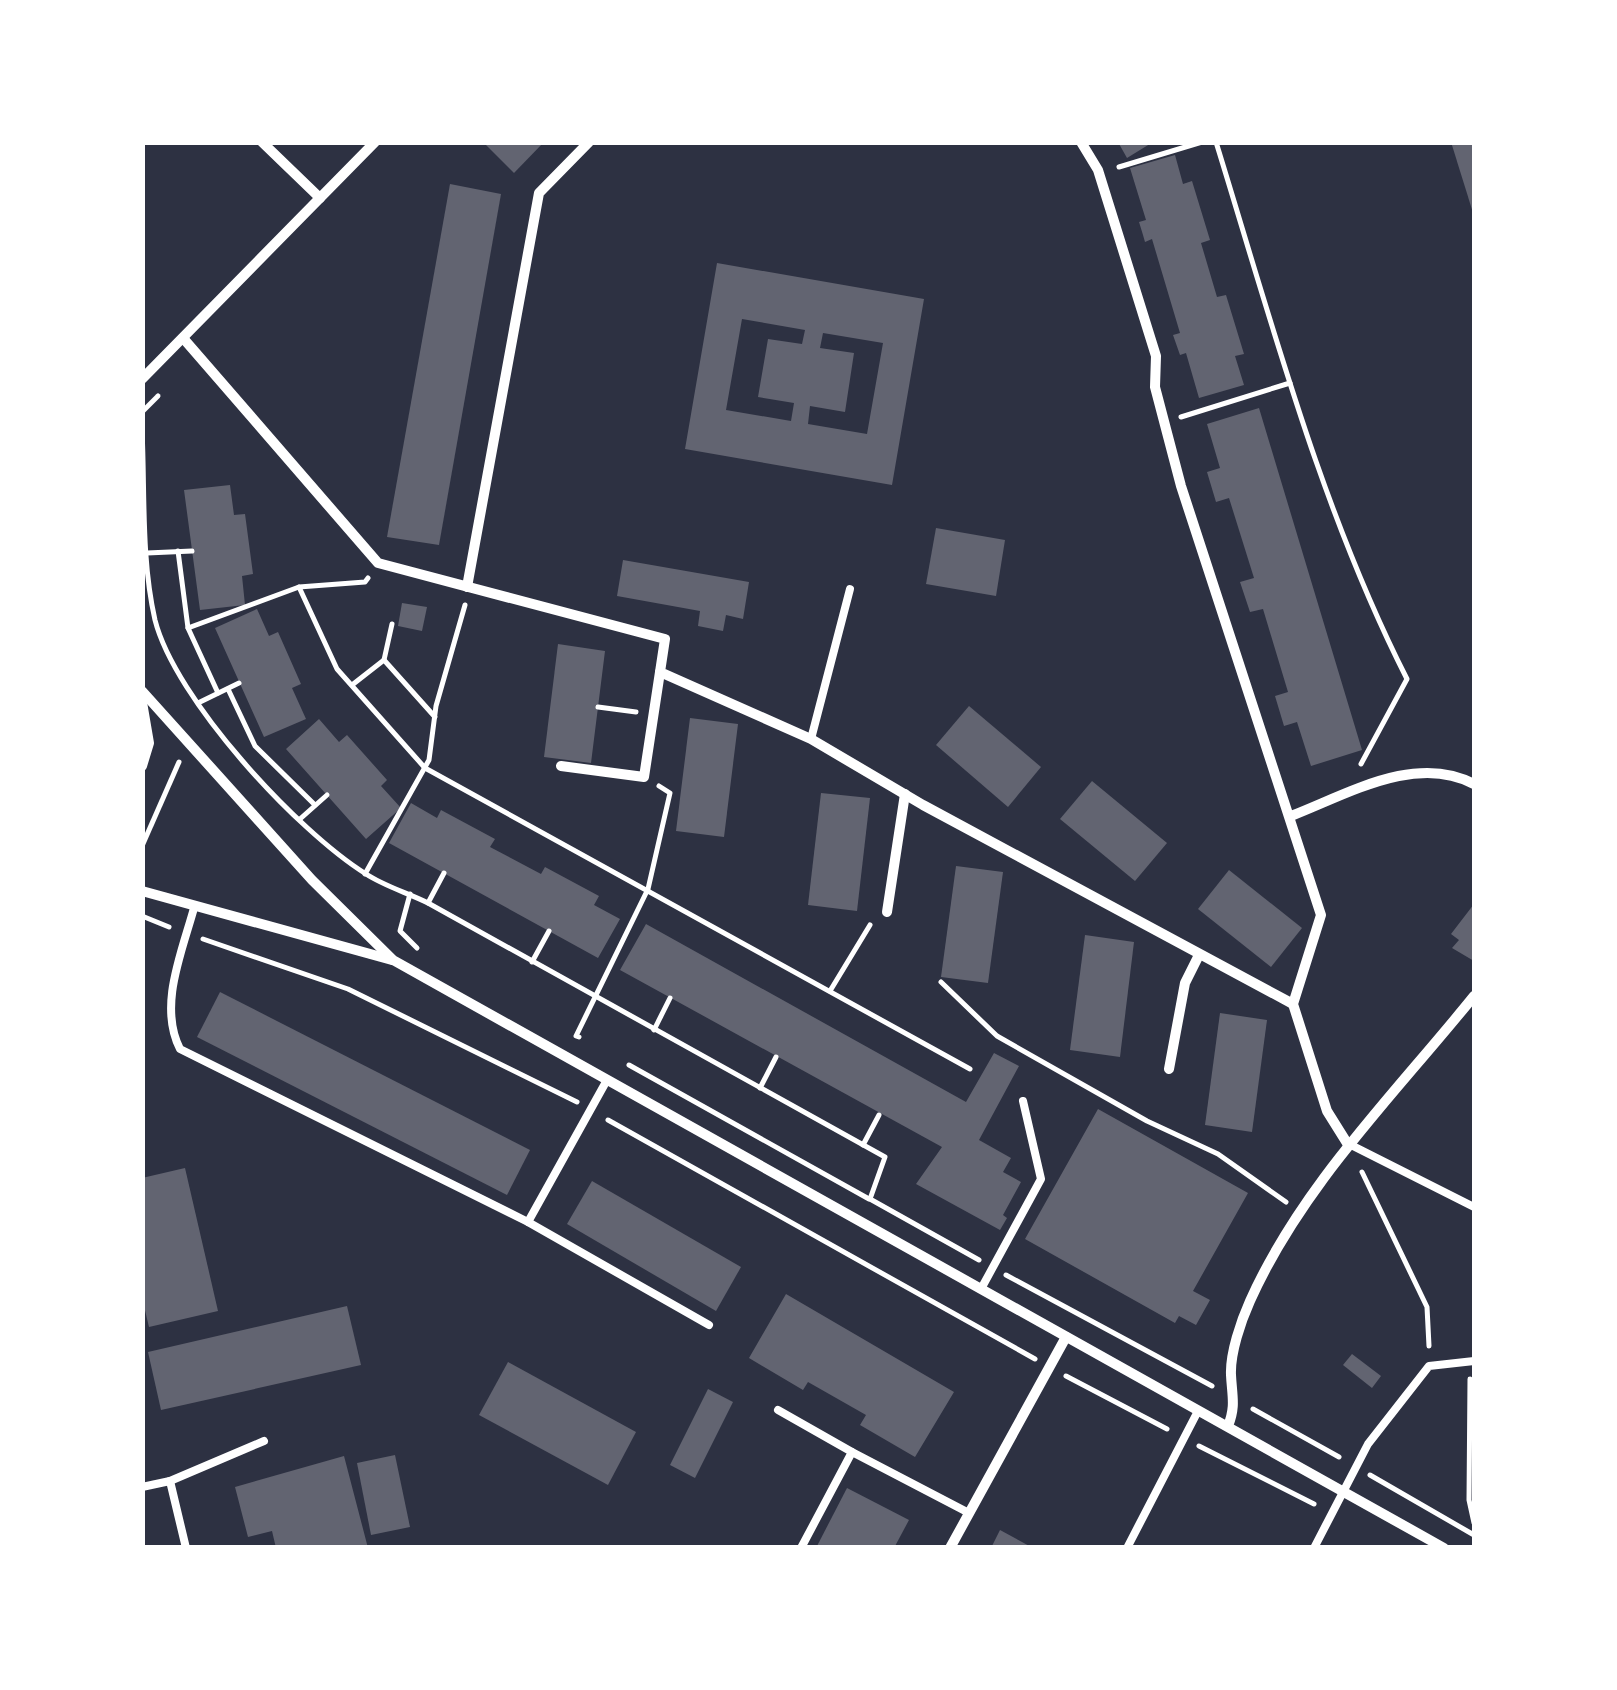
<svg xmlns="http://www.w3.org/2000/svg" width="1617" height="1690" viewBox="0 0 1617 1690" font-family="Helvetica,sans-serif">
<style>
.building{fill:#626471;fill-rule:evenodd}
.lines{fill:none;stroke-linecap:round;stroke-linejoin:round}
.path{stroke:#fff;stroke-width:5}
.service{stroke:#fff;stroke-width:8}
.minor{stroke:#fff;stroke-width:10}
</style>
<rect width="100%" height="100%" fill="#2d3142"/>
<g class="building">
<polygon points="483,142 544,142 514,173"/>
<polygon points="1118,142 1153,142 1127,158"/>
<polygon points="1451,142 1474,142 1474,216"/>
<polygon points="1175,155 1183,184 1192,181 1210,240 1201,243 1217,297 1226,295 1244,354 1235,356 1244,385 1199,398 1186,353 1180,355 1173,335 1180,333 1152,239 1145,242 1143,235 1139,222 1146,220 1130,168"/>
<polygon points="450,184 501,194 439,545 387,537"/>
<path d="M717 263 924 299 892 485 685 449ZM742 319 805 330 802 344 768 339 758 397 794 403 791 421 726 410ZM823 333 883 343 867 434 808 424 810 406 845 412 854 353 820 348Z"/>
<polygon points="1259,408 1362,750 1311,766 1297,722 1284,726 1275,696 1288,692 1263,609 1250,612 1240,582 1254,578 1229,498 1216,502 1207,472 1220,468 1207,424"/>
<polygon points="230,485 234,515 245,514 253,574 242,576 245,605 200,610 184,490"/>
<polygon points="936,528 1005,540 996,596 926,584"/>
<polygon points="623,560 749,582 743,619 726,615 723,631 698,626 700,611 617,596"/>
<polygon points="402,603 427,607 422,631 398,626"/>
<polygon points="257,609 269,636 278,632 301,684 292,688 306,719 264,737 215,628"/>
<polygon points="558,644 605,651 591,763 544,757"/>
<polygon points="969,706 1041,767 1008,807 936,745"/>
<polygon points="690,718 738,724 724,837 676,831"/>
<polygon points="319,719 339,742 347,735 387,780 381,786 401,808 366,839 286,749"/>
<polygon points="1092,781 1167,843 1135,881 1060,819"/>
<polygon points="821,793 870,798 857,911 808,905"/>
<polygon points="411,803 437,818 441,810 495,839 490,847 541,874 545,867 599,896 594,905 620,919 598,958 389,843"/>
<polygon points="956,866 1003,872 988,983 941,977"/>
<polygon points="1229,870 1302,928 1271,967 1198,909"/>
<polygon points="1474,904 1474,961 1452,948 1459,940 1451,934"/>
<polygon points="646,924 966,1102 994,1053 1019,1066 979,1140 1011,1158 1003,1172 1021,1182 1003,1215 1007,1218 1000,1230 916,1184 942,1147 620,970"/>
<polygon points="1085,935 1134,942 1120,1057 1070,1050"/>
<polygon points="220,992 530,1150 507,1195 197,1037"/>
<polygon points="1220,1013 1267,1020 1252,1132 1205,1125"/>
<polygon points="1098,1109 1248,1193 1193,1291 1210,1300 1196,1325 1179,1316 1175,1323 1025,1239"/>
<polygon points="185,1168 218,1311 149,1327 142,1298 142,1178"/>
<polygon points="592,1181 741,1267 716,1311 567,1224"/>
<polygon points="786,1294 954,1392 915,1457 860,1425 866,1415 808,1382 803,1390 749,1358"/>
<polygon points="347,1306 361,1365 161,1410 148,1352"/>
<polygon points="1352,1354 1381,1376 1372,1388 1343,1365"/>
<polygon points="508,1362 636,1432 608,1485 479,1415"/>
<polygon points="708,1389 733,1402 695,1478 670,1465"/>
<polygon points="395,1455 410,1527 371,1535 357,1463"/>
<polygon points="344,1456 368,1548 276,1548 272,1531 248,1537 235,1487"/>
<polygon points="847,1488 909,1520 894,1548 816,1548"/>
<polygon points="1000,1530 1033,1548 991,1548"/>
</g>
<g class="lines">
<g class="path">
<path d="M1216 142C1272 323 1321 510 1407 679L1361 764"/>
<polyline points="1119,167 1202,142"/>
<polyline points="142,412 158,396"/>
<polyline points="1181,417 1290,383"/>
<path d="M142 430C145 492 141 559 155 620 175 699 297 831 366 874 384 886 408 893 428 903L885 1157 870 1199 979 1260"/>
<polyline points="178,551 188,628 218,693"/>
<polyline points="147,553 192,551"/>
<polyline points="299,587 337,669 425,768 970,1069"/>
<polyline points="188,628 299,587 365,582 368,578"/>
<polyline points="384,660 392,624"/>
<polyline points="352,685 384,660 435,717"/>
<polyline points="228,689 255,746 315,805"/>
<polyline points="198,703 239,683"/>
<polyline points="598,707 636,712"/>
<polyline points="300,819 327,795"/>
<polyline points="142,846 179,762"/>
<polyline points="365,874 429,760 436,706 465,605"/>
<polyline points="410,894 400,931 417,948"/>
<polyline points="428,903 444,873"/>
<polyline points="142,916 169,927"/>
<polyline points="203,939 348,989 577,1102"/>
<polyline points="532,962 549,931"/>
<polyline points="941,982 997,1036 1147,1121 1218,1154 1286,1202"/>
<polyline points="830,991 870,925"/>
<polyline points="654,1030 670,998"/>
<polyline points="579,1037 576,1036 648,889 670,793 659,786"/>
<polyline points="629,1065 869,1199"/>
<polyline points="760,1088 776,1057"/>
<polyline points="608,1120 1035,1359"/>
<polyline points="863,1145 879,1115"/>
<polyline points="1362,1172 1427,1307 1429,1346"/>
<polyline points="1006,1275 1212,1386"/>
<polyline points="1066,1376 1167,1429"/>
<polyline points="1470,1379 1469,1500 1474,1523"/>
<polyline points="1253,1409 1339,1457"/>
<polyline points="1199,1446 1314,1504"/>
<polyline points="1370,1475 1474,1535"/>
</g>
<g class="service">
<polyline points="811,739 850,589"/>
<path d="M194 908C182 952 158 1006 180 1049L528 1222 709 1325"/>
<polyline points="1349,1144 1474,1207"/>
<polyline points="528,1222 607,1080"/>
<polyline points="981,1289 1041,1179 1023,1101"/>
<polyline points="778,1410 852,1452 801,1548"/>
<polyline points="852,1452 969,1513"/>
<polyline points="170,1481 186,1548"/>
<polyline points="142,1487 170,1481 264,1441"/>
<polyline points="1127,1548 1198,1411"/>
<polyline points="1314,1548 1368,1444 1429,1366 1474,1361"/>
</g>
<g class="minor">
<polyline points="262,142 320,198"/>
<polyline points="1081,142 1098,170 1156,356 1155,387 1181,486 1321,915 1293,1004 1327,1111 1347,1143"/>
<polyline points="183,338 378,563 665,639 660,672 811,739 923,805 1293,1004"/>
<polyline points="142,379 375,142"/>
<polyline points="467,587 539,193 589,142"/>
<polyline points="142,691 312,880 393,960 1444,1548"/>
<polyline points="142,702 149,743 142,766"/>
<polyline points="561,766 644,777 660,672"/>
<path d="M1291 816C1348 794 1416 753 1474 784"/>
<polyline points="142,891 392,960"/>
<polyline points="887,912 905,794"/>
<polyline points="1169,1069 1185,983 1199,955"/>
<path d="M1228 1426C1236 1406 1232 1396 1231 1375 1230 1353 1241 1321 1250 1301 1302 1185 1395 1094 1474 996"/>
<polyline points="950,1548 1066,1337"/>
</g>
</g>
<rect width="1617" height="1690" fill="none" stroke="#ffffff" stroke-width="290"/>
</svg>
